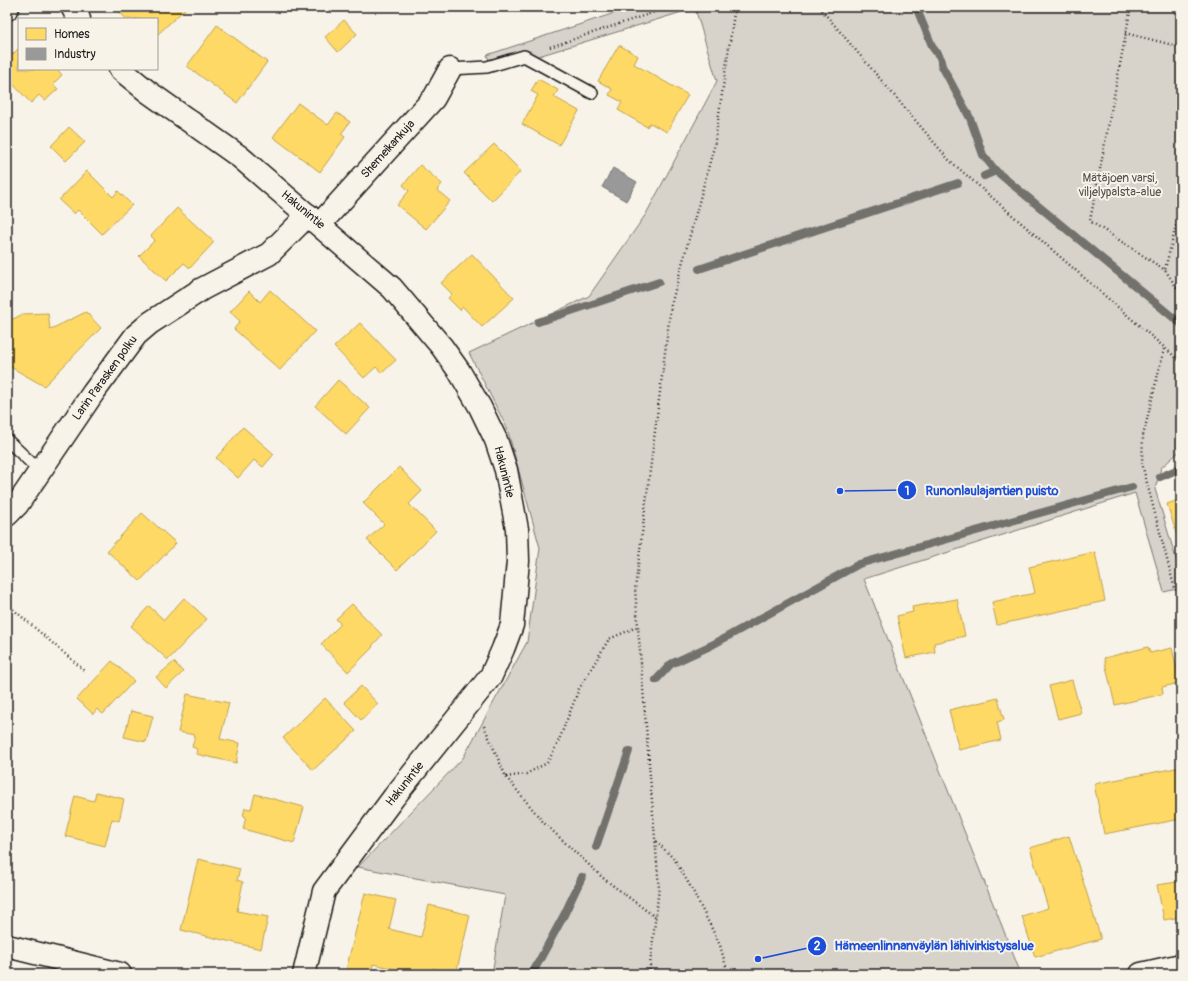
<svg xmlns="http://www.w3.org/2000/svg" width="1188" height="981" viewBox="0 0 1188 981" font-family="Pangolin,sans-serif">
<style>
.green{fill:#d7d3cb;stroke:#7a7874}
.homes{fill:#ffd966;stroke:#bba050}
.industry{fill:#999;stroke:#747474}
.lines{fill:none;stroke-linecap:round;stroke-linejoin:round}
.stream{stroke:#72716c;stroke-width:8}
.service-casing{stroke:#1c1c1c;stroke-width:14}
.minor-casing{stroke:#1c1c1c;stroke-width:25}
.path{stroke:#1c1c1c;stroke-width:2.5;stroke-dasharray:1 3;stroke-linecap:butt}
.service{stroke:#f7f3e8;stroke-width:11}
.minor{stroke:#f7f3e8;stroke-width:22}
.labels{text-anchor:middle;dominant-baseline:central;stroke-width:4;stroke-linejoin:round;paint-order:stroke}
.street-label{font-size:12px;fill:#1c1c1c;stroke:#f7f3e8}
.park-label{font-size:12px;fill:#545351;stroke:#f7f3e8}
.leader{fill:none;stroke:#1d4ed8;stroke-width:1.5}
.callout-dot{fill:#1d4ed8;stroke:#f7f3e8;stroke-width:1.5}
.mark-label{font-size:12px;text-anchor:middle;font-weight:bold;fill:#fff}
.callout-label{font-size:13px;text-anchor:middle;font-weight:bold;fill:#1d4ed8;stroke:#f7f3e8;stroke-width:4;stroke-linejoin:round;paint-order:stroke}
</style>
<rect width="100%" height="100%" fill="#f7f3e8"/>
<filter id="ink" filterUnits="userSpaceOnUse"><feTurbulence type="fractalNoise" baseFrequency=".025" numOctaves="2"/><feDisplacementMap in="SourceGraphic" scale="8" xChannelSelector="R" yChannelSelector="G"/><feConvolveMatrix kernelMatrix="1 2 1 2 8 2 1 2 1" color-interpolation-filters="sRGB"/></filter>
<g filter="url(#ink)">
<polygon class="green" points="633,7 1181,7 1181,450 1161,468 1155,489 1181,575 1181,588 1164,592 1135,493 864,579 1021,974 492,974 505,895 358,867 463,758 527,642 540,548 507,428 469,353 589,296 646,214 717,81 695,8 493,70 487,55"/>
<g class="homes">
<polygon points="122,7 184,7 185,9 157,35 157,19 126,19 118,10"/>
<polygon points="344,20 357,34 338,52 325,37"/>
<polygon points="217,25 267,62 237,103 187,66"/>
<polygon points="619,45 638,56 634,64 688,95 667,132 650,123 647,127 618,110 622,102 609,95 612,89 598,81"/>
<polygon points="19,48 19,69 57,69 62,75 53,84 58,89 45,101 39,95 31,103 7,78 7,60"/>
<polygon points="538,79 558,90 554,97 579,111 559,145 522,124 538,95 531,91"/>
<polygon points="298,103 328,125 337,113 350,122 341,134 345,137 320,172 273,137"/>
<polygon points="69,127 85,142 66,161 51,146"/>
<polygon points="494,144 521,171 492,201 464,173"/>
<polygon points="420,165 442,184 437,190 450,201 426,229 397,205 409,191 403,185"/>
<polygon points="87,171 113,197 118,191 132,205 102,234 78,210 74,214 59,200"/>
<polygon points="177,208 214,242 190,268 184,263 166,281 139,256 155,240 151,236"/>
<polygon points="472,254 514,298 482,327 463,307 460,310 448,298 452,294 441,283"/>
<polygon points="270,290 315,331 280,370 234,329 240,321 230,312 249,291 260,302"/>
<polygon points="86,312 101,328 44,386 7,365 7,322 23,314 48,313 50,329 53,328"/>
<polygon points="360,323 396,360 382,373 376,367 364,378 334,347"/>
<polygon points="338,380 370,408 346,434 315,406"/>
<polygon points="243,427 274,454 263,467 254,460 238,478 216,458"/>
<polygon points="399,467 422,491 409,504 436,531 397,570 367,540 384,524 363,503"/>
<polygon points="1181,499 1181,548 1167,504"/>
<polygon points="142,513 176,543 140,581 107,551"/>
<polygon points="1095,552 1105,601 997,625 992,602 1035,593 1029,567"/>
<polygon points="184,598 207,619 168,660 131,626 149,606 164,620"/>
<polygon points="957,599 965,636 934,643 935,652 906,658 897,616 913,612 912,607"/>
<polygon points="352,604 382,635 372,646 373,647 348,672 321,644 341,624 336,619"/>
<polygon points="1148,647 1150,653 1172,648 1180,683 1162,687 1163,694 1115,705 1104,658"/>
<polygon points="112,661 134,681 103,714 97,709 93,714 77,699"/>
<polygon points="174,662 183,672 166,688 156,677"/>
<polygon points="1072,680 1081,713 1058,719 1049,686"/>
<polygon points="361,686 378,704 361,720 344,702"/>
<polygon points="187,694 229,703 220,739 240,743 236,763 196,754 197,749 192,747 195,735 178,732"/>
<polygon points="325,698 356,731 313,770 283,738"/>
<polygon points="998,698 1004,720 997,722 1001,740 959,750 949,710"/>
<polygon points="131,711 153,716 146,742 124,737"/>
<polygon points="1181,767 1181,819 1104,834 1094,784"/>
<polygon points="96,792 124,799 119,821 112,819 105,846 65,836 75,796 94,801"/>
<polygon points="255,794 304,807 294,843 243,829 246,817 243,816 245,808 251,809"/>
<polygon points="1069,836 1101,939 1035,957 1022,916 1048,908 1030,848"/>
<polygon points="198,859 240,869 237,880 243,882 237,911 268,917 261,949 181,930"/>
<polygon points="1181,870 1181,917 1164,920 1157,885 1177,882 1175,871"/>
<polygon points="365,893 396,900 389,929 421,937 429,905 470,915 456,974 442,974 443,971 433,968 431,974 394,974 395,969 373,964 371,974 345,974"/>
</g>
<polygon class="industry" points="613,168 637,182 626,201 602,187"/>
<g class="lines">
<g class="stream">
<polyline points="916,7 933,48 940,57 942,66 970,118 983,155 996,171 1181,324"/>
<polyline points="984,176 996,171"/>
<polyline points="699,269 958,183"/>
<polyline points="538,322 659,282"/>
<polyline points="1160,477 1181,468"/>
<polyline points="656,680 671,664 712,645 859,564 1132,487"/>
<polyline points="596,847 629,751"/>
<polyline points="532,974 564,915 582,877"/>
</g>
<g class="service-casing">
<g id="service">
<polyline points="450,69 487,67 524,56 592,93"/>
<polyline points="7,440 40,471"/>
</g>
</g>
<g class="minor-casing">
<g id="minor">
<polyline points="72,7 79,19"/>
<polyline points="7,9 8,7"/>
<polyline points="120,69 147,91 240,157 392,288 442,347 459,371 480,407 496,440 506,470 517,529 518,561 512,625 503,649 491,676 394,797 324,891 304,974"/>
<polyline points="320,224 434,98 450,69"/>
<polyline points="7,515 17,505 93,393 136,335 150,323 202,289 269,254 308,215"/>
<polyline points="7,946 120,974"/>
<polyline points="1141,974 1181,965"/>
</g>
</g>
<g class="path">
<polyline points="819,7 949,160 1181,362"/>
<polyline points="1131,7 1090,221 1165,270 1181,294"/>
<polyline points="1125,33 1181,47"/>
<polyline points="550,47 670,7"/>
<polyline points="1165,269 1181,206"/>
<polyline points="1164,349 1143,436 1142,464 1174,586 1181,598"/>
<polyline points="7,604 85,671"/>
<polyline points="484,726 506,777 544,823 603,878 655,917"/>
<polyline points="506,777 526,774 547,763 557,745 579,689 609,639 637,627"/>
<polyline points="656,841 675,860 693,891 720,945 728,974"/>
<polyline points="649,974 659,888 635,589 671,305 714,147 735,7"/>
</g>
<use href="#service" class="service"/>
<use href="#minor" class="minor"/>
</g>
</g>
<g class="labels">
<g class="street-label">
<text transform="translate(388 149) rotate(-48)">Shemeikankuja</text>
<text transform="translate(303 210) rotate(40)">Hakunintie</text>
<text transform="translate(105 378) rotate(-54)">Larin Parasken polku</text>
<text transform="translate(504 472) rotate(76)">Hakunintie</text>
<text transform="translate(405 784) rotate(-51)">Hakunintie</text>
</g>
<g class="park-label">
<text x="1120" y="178">Mätäjoen varsi,<tspan x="1120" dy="14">viljelypalsta-alue</tspan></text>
</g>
</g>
<path class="leader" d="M840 491L907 490M758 959L817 946"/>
<g class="callout-dot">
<circle cx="840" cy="491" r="4"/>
<circle cx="758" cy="959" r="4"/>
<circle cx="907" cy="490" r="10"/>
<circle cx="817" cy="946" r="10"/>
</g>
<g class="mark-label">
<text x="907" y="495">1</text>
<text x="817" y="950">2</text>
</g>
<g class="callout-label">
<text x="992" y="495">Runonlaulajantien puisto</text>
<text x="934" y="950">Hämeenlinnanväylän lähivirkistysalue</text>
</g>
<rect width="1188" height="981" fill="none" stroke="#f7f3e8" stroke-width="24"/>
<rect x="12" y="12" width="1164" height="957" fill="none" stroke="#1c1c1c" stroke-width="1.5" filter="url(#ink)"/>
<rect x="18" y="18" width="140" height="52" fill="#f7f3e8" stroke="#9f9d96"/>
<rect x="26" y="28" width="20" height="12" fill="#ffd966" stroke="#9f9d96"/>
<text x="54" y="38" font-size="12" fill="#1c1c1c">Homes</text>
<rect x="26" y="48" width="20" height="12" fill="#999999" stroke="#9f9d96"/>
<text x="54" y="58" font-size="12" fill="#1c1c1c">Industry</text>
</svg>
